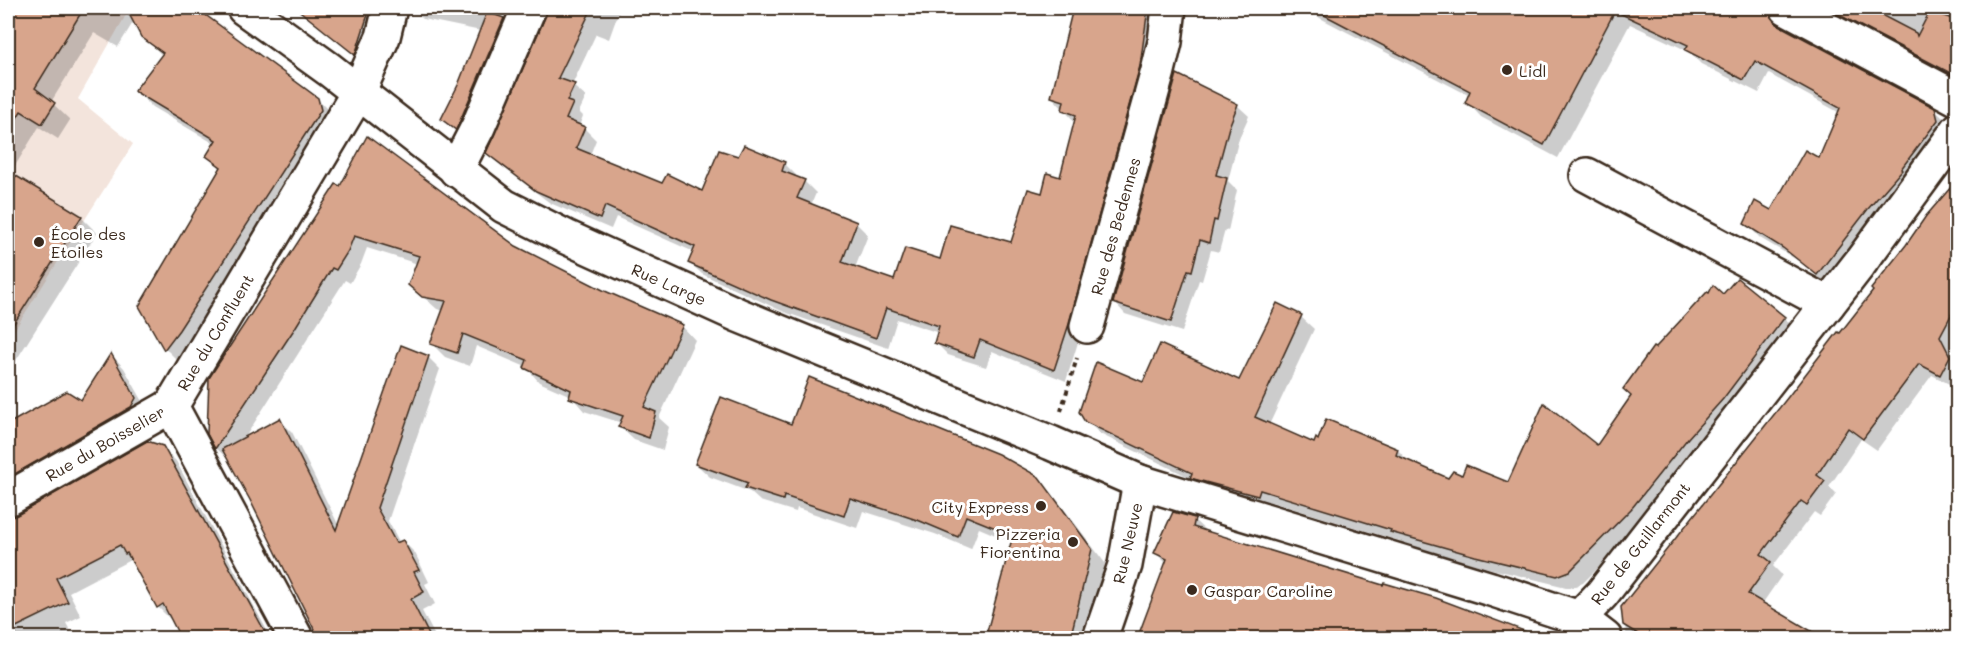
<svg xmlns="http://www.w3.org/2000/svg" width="1965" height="646" viewBox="0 0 1965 646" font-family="Mali,sans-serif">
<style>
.built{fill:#f3e4dc}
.shadow{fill:#0003}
.building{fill:#d8a58c;stroke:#3b2a1e;stroke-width:1.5}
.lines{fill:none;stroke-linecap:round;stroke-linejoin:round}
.minor-casing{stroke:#3b2a1e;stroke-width:38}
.path{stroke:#3b2a1e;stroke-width:4;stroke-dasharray:4.5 4.5;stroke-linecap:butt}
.minor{stroke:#fff;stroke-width:33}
.poi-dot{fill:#3b2a1e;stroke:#fff;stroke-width:2}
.labels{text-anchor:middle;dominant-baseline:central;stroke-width:6;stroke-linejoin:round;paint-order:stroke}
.poi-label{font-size:16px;fill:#3b2a1e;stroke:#fff;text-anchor:start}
.street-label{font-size:16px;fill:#3b2a1e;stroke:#fff}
</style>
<rect width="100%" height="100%" fill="#fff"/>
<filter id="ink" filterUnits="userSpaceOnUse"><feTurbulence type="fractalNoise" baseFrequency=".0167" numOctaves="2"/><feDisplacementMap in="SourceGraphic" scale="12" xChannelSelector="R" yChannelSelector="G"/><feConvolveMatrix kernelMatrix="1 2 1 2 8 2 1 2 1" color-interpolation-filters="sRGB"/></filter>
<g filter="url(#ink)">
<polygon class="built" points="8,8 130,8 78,99 133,144 8,340"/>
<g class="shadow">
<polygon points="8,8 193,8 317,99 334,116 181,364 166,349 141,306 221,169 208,155 215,144 152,107 136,91 163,56 142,36 134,21 118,47 94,33 51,102 70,120 58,139 39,127 10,174 81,217 97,233 15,362 8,357"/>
<polygon points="311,8 389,8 367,66 308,15"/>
<polygon points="411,8 487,8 486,13 503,19 516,32 469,141 443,118 460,86 481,31 423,19"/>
<polygon points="549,8 620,8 609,39 596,34 572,85 586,97 579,112 583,116 579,126 584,128 596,140 590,155 663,185 703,193 739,158 784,163 796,175 795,178 804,181 816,193 811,205 856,223 868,235 855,268 895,282 941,261 1012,244 1043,195 1061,179 1075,122 1052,97 1075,8 1161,8 1080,336 1066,381 992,351 986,367 948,355 936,343 939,333 897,319 888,348 784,312 702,274 690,263 694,252 616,217 611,229 550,203 499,164 488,153 548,16"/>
<polygon points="1307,8 1511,8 1527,16 1531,8 1790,8 1785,13 1782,24 1783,29 1934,109 1949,124 1832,288 1799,261 1760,238 1746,223 1772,212 1820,160 1840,113 1769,74 1759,93 1701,64 1688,51 1630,24 1558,158 1481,117 1467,102 1470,96 1320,18"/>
<polygon points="1816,8 1958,8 1958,83"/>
<polygon points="1178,76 1238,106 1249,116 1239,138 1228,181 1237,190 1228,231 1225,230 1219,252 1211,250 1202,281 1199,280 1182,332 1125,314 1115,303"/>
<polygon points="1958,181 1958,339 1952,349 1958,361 1958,376 1953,386 1932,375 1877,450 1861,439 1829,487 1836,494 1820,516 1814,512 1773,566 1782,575 1762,604 1810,638 1627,638 1622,607 1840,335"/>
<polygon points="337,186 515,247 604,292 682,326 695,340 659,418 669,427 663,450 634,440 620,427 622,423 584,411 571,396 539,382 526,367 476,346 470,366 445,357 432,344 444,311 437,309 410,285 418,264 367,248 361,264 350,283 345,280 244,439 280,420 292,432 339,526 428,357 440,369 388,521 400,543 403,541 415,553 429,582 425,584 435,604 422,611 436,638 322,638 231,462 216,448 209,433"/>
<polygon points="1723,296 1784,318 1796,330 1645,521 1583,583 1570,588 1488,568 1404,544 1400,541 1272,502 1270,508 1204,490 1193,479 1100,434 1087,421 1144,384 1240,382 1277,305 1301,317 1314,329 1269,425 1315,445 1398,450 1410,463 1449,480 1462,477 1509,484 1597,447 1633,396 1656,349"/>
<polygon points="112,355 124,368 149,412 8,500 8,425 67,393 82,402"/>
<polygon points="792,426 1038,478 1051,492 1105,563 1086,638 987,638 1012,542 979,528 971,549 935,534 863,511 857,528 797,508 796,512 760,501 750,492 710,477 696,464"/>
<polygon points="162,448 176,461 271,638 182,638 171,620 158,607 132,559 69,592 81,616 66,623 74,638 8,638 8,519"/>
<polygon points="1194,520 1208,533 1167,564 1156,553"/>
</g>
<g class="building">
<polygon points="8,8 84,8 35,88 55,103 42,124 21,111 8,132"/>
<polygon points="126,8 196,8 318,98 321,110 179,330 164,350 139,306 221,167 206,156 216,140 134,91 163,53 141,37"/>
<polygon points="296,8 370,8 355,55 331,36"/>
<polygon points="547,8 592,8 558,78 575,84 567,101 573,103 566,119 585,127 576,148 662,183 667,174 702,191 719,150 738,156 744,145 785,162 782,171 805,180 797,198 857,222 842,262 894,280 905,248 940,259 950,225 1011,242 1028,189 1042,193 1047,173 1060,177 1076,115 1062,110 1064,101 1051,97 1073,8 1148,8 1140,66 1069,324 1054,370 980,340 974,357 934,343 939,326 886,308 876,338 771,300 688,263 695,247 605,206 600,219 536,191 486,153 546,15"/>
<polygon points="1311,8 1768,8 1771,17 1778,25 1935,108 1938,120 1901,169 1902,170 1868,209 1817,275 1783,248 1744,224 1755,201 1771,210 1805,150 1819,158 1840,108 1755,61 1744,80 1685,50 1688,45 1615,11 1544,145 1465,103 1470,91"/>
<polygon points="1826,8 1868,8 1916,33 1917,36 1930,11 1958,21 1958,77"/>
<polygon points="487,12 504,18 456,130 441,119 458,85"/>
<polygon points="1177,74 1238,104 1229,127 1216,175 1227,178 1217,221 1214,220 1209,243 1200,240 1192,271 1188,270 1171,322 1113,303"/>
<polygon points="367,136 516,246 605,291 683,325 644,407 656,412 649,438 618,427 623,416 569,398 571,390 524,368 527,360 463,334 457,353 430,344 446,301 422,297 408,285 419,256 354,236 348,251 336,270 332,268 295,328 215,449 207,434 209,378 336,184 340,186"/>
<polygon points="8,171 82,216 8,333"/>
<polygon points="1958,179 1958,302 1940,336 1950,356 1940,375 1919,364 1863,439 1848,428 1817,475 1825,481 1807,505 1801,501 1761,554 1771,562 1748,594 1825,639 1646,639 1623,625 1621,607 1788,397 1838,332 1840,333 1873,291 1871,289 1906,245 1926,216"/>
<polygon points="1737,278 1785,317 1723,399 1688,438 1632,508 1570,571 1557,576 1475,556 1390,532 1391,530 1260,490 1258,496 1190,478 1192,473 1085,422 1079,412 1096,362 1143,382 1160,344 1239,380 1277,303 1302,315 1255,417 1314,443 1316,438 1318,440 1326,419 1398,449 1396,455 1448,478 1453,471 1462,475 1466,465 1508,482 1544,403 1597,445 1631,396 1623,389 1653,347 1655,348 1707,292 1709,293 1713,285 1723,294"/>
<polygon points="401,345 429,356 377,508 396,543 403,540 419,570 414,572 424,592 411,599 431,639 319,639 250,500 222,449 280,418 336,530"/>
<polygon points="111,353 136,398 131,407 8,478 8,424 67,391 81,400"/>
<polygon points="809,377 998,454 1039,477 1092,549 1070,639 985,639 1013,535 966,516 958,537 920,521 850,498 844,516 784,496 783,500 745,488 748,483 695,464 721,397 791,424"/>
<polygon points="147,441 163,446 269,639 181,639 163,604 157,608 127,553 125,554 120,545 56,578 68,602 8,631 8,518 17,515"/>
<polygon points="1173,512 1195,518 1193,527 1383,585 1384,583 1436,598 1535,635 1534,639 1137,639 1167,559 1154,553"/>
</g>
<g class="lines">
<g class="minor-casing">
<g id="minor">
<polyline points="244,8 330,70 504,206 566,237 738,315 1051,443 1140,482 1491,589 1579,618 1605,638"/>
<polyline points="1787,8 1958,99"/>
<polyline points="456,170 478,127 529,8"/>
<polyline points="1587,175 1828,304"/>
<polyline points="1087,326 1158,71 1165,42 1169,8"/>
<polyline points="171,406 296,638"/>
<polyline points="8,499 171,406 358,93 383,37 390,8"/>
<polyline points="1579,618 1602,594 1860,263 1958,130"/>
<polyline points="1100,638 1125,565 1140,482"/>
</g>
</g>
<polyline class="path" points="1061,411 1077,358"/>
<use href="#minor" class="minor"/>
</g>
</g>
<g class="poi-dot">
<circle cx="1507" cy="70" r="6"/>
<circle cx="39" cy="242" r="6"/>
<circle cx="1041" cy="506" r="6"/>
<circle cx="1073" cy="542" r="6"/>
<circle cx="1192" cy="590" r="6"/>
</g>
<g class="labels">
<g class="poi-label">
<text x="1519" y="70">Lidl</text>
<text x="51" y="233">École des<tspan x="51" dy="18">Etoiles</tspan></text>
<text x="1029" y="506" text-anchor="end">City Express</text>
<text x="1061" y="533" text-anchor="end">Pizzeria<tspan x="1061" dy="18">Fiorentina</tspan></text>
<text x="1204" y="590">Gaspar Caroline</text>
</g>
<g class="street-label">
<text transform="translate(1115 226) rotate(-74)">Rue des Bedennes</text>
<text transform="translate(669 284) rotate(24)">Rue Large</text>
<text transform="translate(215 332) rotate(-59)">Rue du Confluent</text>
<text transform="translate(105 443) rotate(-30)">Rue du Boisselier</text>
<text transform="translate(1127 543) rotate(-77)">Rue Neuve</text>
<text transform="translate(1640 543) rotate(-52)">Rue de Gaillarmont</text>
</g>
</g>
<rect width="1965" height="646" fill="none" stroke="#fff" stroke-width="30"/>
<rect x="15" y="15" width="1935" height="616" fill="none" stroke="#3b2a1e" stroke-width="2" filter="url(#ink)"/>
</svg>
